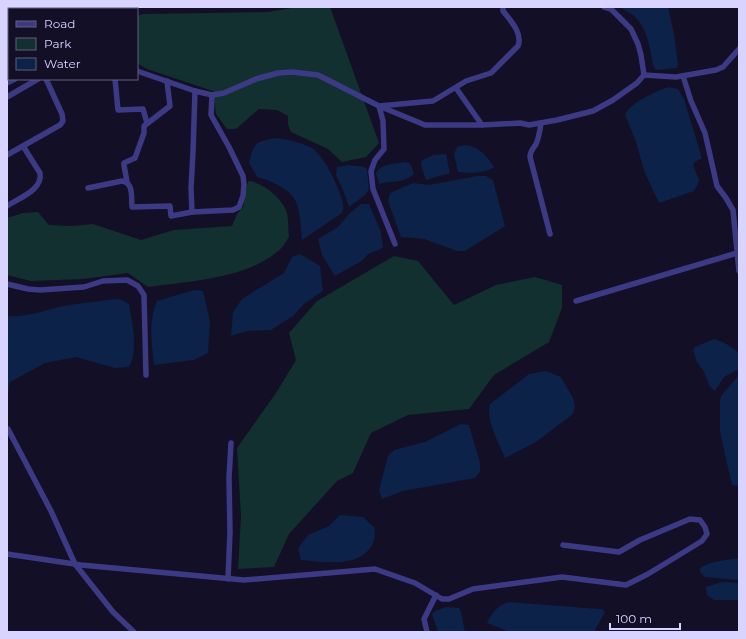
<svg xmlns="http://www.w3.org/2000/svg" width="746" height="639" viewBox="0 0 746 639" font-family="Montserrat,sans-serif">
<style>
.green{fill:#12302f}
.water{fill:#0c2248}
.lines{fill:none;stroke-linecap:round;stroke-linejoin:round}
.canal{stroke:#0c2248;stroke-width:5}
.street{stroke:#3d3a85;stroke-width:5.5}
</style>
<rect width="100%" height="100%" fill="#130f26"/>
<g class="green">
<polygon points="298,7 330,7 379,143 366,157 342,162 328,149 291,132 288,124 288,116 277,110 259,109 236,129 227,129 216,114 213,91 147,69 137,63 137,16 143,14 268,12"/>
<path d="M248 181C262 182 279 196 285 208 289 215 288 228 289 237 286 241 283 248 278 251 246 279 189 281 148 287L128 273 83 279 31 281 7 275V218L23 213 38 212 49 225 72 226 93 224 141 240 174 230 232 226 237 214 243 207Z"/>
<polygon points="394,256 418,261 454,305 496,285 535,277 562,285 562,308 549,342 494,375 469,409 408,415 371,433 353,473 337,481 289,534 274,567 238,569 241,516 237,448 276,393 296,360 289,333 317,301"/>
</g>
<g class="water">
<polygon points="44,7 102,7 103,9 44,9"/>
<path d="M620 7H668L674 34 678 64 677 68 657 70 654 68C650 51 648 27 633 15 629 12 624 10 620 7Z"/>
<path d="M669 87 678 89 684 99 702 158 695 162 693 165 699 180 698 184 694 191 659 203 645 173 635 139 625 115C628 104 658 90 669 87Z"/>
<path d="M274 138C286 139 301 142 312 148 324 155 341 191 343 204 344 207 343 210 342 213L302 240C301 230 300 210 296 202 291 189 269 180 257 177L249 163C254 144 254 142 274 138Z"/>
<path d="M465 145C478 146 487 156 494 167 485 174 469 173 458 172L454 154 457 147Z"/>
<polygon points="446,154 450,173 426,180 421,165 422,160 433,155"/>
<path d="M405 162 409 163 411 165 414 174C402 184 393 180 379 184L376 173C381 163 395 164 405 162Z"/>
<polygon points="349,165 365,167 367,170 369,189 365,195 349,207 343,190 336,175 337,167"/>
<polygon points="477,176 486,176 493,180 505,226 465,251 457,251 424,239 401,237 388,201 390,193 413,183 429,185"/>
<polygon points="361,204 369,204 381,232 383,248 368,254 363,260 335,276 322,255 318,239 338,227 349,214"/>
<polygon points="300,254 320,266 323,291 304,304 293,316 271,330 247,331 231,336 233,312 242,299 284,273 292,257"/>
<path d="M194 290 203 291 210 321 208 353 194 360 154 365C152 344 148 321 157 301Z"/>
<path d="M115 299 122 300 129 304C132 324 139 348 129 367L115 368 76 357 45 363 10 382 7 399V316C28 317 39 312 59 307 77 303 96 302 115 299Z"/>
<path d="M714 339C723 341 732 347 739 353V369L724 377 715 391 710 387 704 372 697 362 693 350 695 347Z"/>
<path d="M546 371 561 377 573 398 575 406 573 414 536 442 505 458C498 441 486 421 490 404L529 374Z"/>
<polygon points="739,375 739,486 732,485 726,459 720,431 720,401 721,396"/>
<polygon points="461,424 469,425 480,463 480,472 475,478 403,491 382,499 379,490 388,456 394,450 425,442"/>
<path d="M340 515 363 517 375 528C375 532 375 539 373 543 361 569 324 562 301 560L298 548 308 535 329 526Z"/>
<path d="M739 558V580L704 577 700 572V568C711 561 726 560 739 558Z"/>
<polygon points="722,582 739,583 739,600 714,600 707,595 706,587"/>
<path d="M509 602 599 609H602L605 612 594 632H510L487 623C492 613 497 605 509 602Z"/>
<polygon points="447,607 459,608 461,612 465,632 438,632 432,614 435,611"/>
</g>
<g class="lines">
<polyline class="canal" points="11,9 13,7"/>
<g class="street">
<polyline points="137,71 195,91 212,95 224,93 256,79 278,73 292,72 318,75 379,106 425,125 482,125 520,123 529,125 557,120 593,111 613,100 637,83 644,75 641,55 638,44 631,29 611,9 604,7"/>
<polyline points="644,75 676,77 716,70 723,67 739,49"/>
<polyline points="683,76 691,101 705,133 717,186 726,198 733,210 739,271"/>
<polyline points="115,79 118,110 143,109 147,123"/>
<polyline points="7,83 15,79"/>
<polyline points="456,88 482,125"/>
<polyline points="7,97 38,79"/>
<path d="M541 123C540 130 539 138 536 144 533 149 530 151 530 157L550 234"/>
<polyline points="7,155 60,125 63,121 62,114 46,79"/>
<polyline points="127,182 124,165 124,163 135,158 144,133 144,126 170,106 167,81"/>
<path d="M88 188 122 181C134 183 131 197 132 207L170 206 171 216 192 212 233 210 239 207 243 196 244 185 243 176 229 147 211 115 212 95"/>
<path d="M7 206C19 198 43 190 40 173L23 146"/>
<polyline points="192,212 191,188 193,152 195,91"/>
<path d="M395 244 373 189 371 171 375 160 384 149 383 121 379 106 433 101 466 81 491 73 518 46C523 33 510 20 503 11V7"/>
<polyline points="7,284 28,289 40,290 84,287 103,281 127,280 138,286 144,295 146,375"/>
<polyline points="576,301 737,253"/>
<polyline points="7,429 8,429 51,511 75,564 113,612 134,632"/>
<polyline points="7,554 81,565 244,580 375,569 415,583 442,599 449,599 473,589 562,577 626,585 648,574 702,541 707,534 705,527 700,520 690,519 640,540 619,552 563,545"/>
<polyline points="228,579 230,532 229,478 231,443"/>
<polyline points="427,632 424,619 436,595"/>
</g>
</g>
<rect width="746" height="639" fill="none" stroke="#d9d4ff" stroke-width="16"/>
<rect x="8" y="8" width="130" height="72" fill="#130f26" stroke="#625e7d"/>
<rect x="16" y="21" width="20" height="6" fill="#3d3a85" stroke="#625e7d"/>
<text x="44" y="28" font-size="12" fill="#d9d4ff">Road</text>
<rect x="16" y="38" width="20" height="12" fill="#12302f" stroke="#625e7d"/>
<text x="44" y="48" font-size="12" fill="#d9d4ff">Park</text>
<rect x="16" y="58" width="20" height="12" fill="#0c2248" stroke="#625e7d"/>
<text x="44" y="68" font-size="12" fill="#d9d4ff">Water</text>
<path d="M610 623v6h70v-6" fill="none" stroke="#d9d4ff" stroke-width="2"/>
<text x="616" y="623" font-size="12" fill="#d9d4ff" stroke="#130f26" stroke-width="3" paint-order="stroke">100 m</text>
</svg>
